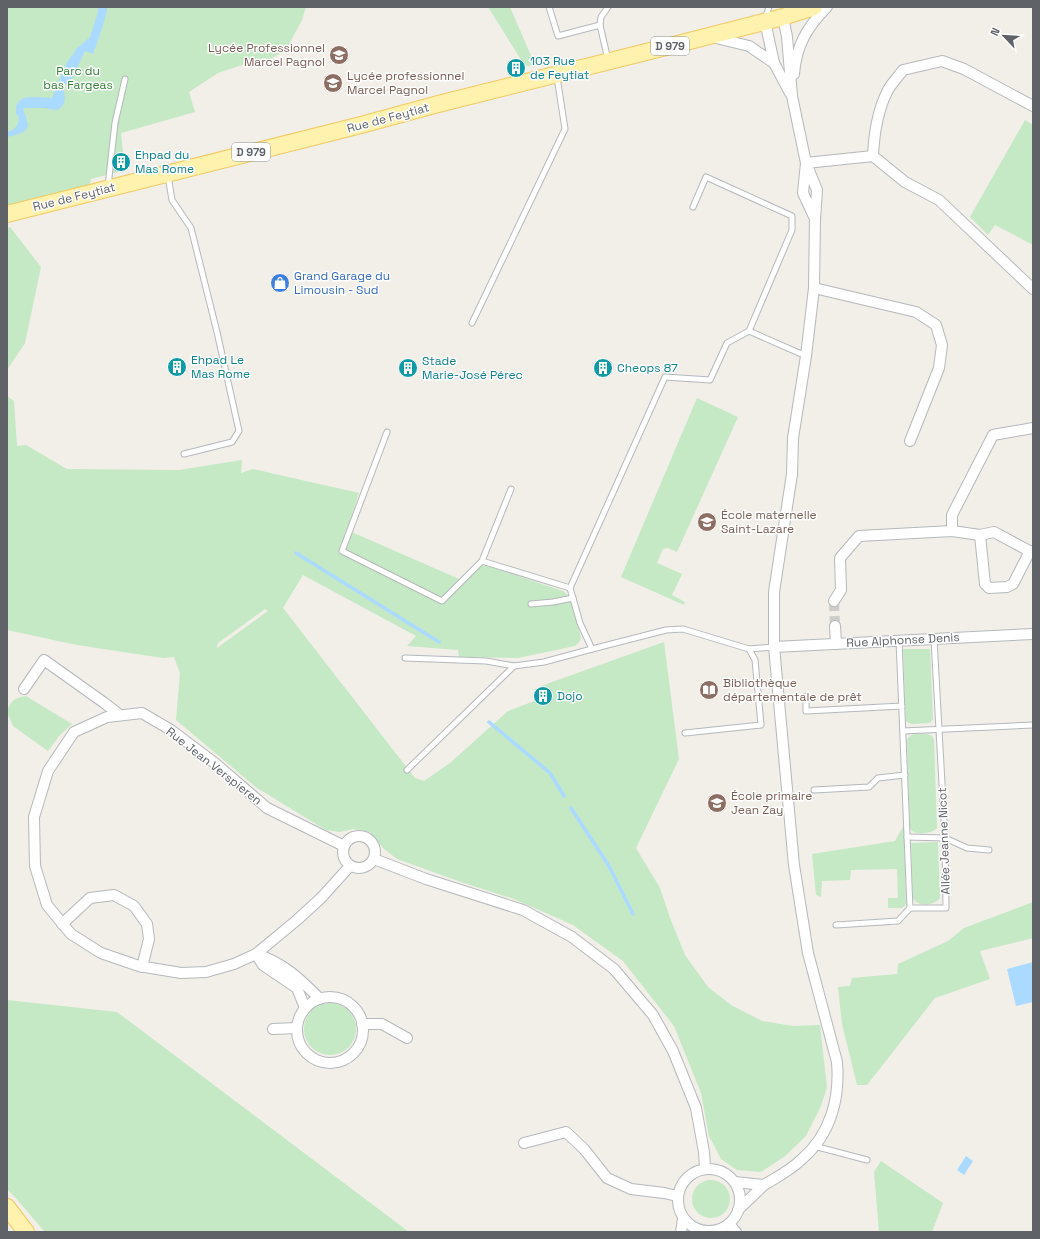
<svg xmlns="http://www.w3.org/2000/svg" width="1040" height="1239" viewBox="0 0 1040 1239" font-family="'Space Grotesk',sans-serif">
<style>
.green{fill:#c5e8c5;fill-rule:evenodd}
.water{fill:#aadaff}
.lines{fill:none;stroke-linecap:round;stroke-linejoin:round}
.stream{stroke:#aadaff;stroke-width:3.5}
.street-tunnel{stroke:#ccccc8;stroke-width:10;stroke-dasharray:10 5;stroke-linecap:butt}
.lane-casing{stroke:#b5b8bc;stroke-width:7}
.street-casing{stroke:#b5b8bc;stroke-width:12}
.primary-casing{stroke:#f2c960;stroke-width:18}
.lane{stroke:#fff;stroke-width:5}
.street{stroke:#fff;stroke-width:10}
.primary{stroke:#fff2af;stroke-width:16}
.labels{text-anchor:middle;dominant-baseline:central;stroke-width:3;stroke-linejoin:round;paint-order:stroke}
.shield{fill:#fff;stroke:#8f9295;stroke-width:1}
.shield-label{font-size:11px;font-weight:bold;fill:#5f6368}
.education-label{font-size:12px;fill:#785e54;stroke:#fff;text-anchor:start}
.culture-label{font-size:12px;fill:#0d838f;stroke:#fff;text-anchor:start}
.park-label{font-size:12px;fill:#348238;stroke:#fff}
.street-label{font-size:12px;fill:#5f6368;stroke:#fff}
.shop-label{font-size:12px;fill:#366cbe;stroke:#fff;text-anchor:start}
</style>
<rect width="100%" height="100%" fill="#f1efe8"/>
<g class="green">
<polygon points="7,7 306,7 302,20 286,50 267,61 254,61 218,73 189,92 195,112 121,133 125,170 91,179 89,187 7,209"/>
<polygon points="488,7 510,7 535,65 525,66"/>
<polygon points="1025,120 1033,125 1033,245 995,225 988,235 970,217"/>
<polygon points="10,227 41,267 25,343 7,370 7,228"/>
<path d="M7 396 14 401 17 446 26 445 67 469 179 470 242 460 241 473 253 469 359 493 347 530 466 582 472 569 485 565 563 591 569 596 581 637 580 641 575 646 518 658 459 657 458 650 407 646 416 636 303 575 283 608 415 778 424 781 450 763 508 711 537 700 541 686 664 642 679 759 636 848 660 888 670 918 685 955 708 987 731 1005 762 1021 793 1026 820 1025 827 1087 821 1106 806 1136 784 1157 761 1172 737 1170 721 1159 709 1136 701 1093 674 1026 623 961 573 925 514 899 464 883 397 859 384 849 370 832 353 829 340 832 326 830 257 788 176 720 180 673 174 657 163 658 77 645 7 630ZM265 609 268 611 217 648 218 643Z"/>
<polygon points="697,398 738,417 677,552 668,548 663,549 657,563 682,574 672,595 685,602 684,605 621,577"/>
<polygon points="903,649 930,649 933,719 930,723 911,724 906,721"/>
<path d="M26 696 72 724 59 736 48 751 13 726 7 712C11 700 14 698 26 696Z"/>
<path d="M928 734 932 736 934 740 937 828C933 833 919 835 914 832 911 831 911 829 910 827L907 740C911 732 920 734 928 734Z"/>
<polygon points="904,825 906,904 902,908 888,908 888,898 898,898 897,869 851,870 850,880 822,881 821,897 816,895 812,854 895,841"/>
<path d="M938 842 940 898C934 906 917 907 913 898L911 843Z"/>
<polygon points="1033,902 1033,938 980,951 990,979 935,998 867,1085 857,1085 842,1024 838,987 850,986 852,978 897,974 898,964 948,941 964,928"/>
<polygon points="7,1000 117,1012 409,1232 45,1232 14,1196 7,1189"/>
<circle cx="330" cy="1029" r="26"/>
<polygon points="881,1161 943,1203 932,1232 879,1232 874,1172"/>
<circle cx="711" cy="1199" r="19"/>
</g>
<g class="water">
<path d="M98 7H107C108 13 96 46 93 54L85 51 69 86 64 83C62 94 70 101 58 110L42 108H23C24 113 26 116 27 121 32 133 15 135 7 137V132C15 130 19 125 19 117L16 114C14 91 37 98 52 98L67 62 75 52V50L90 37 98 12Z"/>
<polygon points="1033,962 1033,1002 1016,1006 1007,969"/>
<polygon points="966,1156 973,1161 964,1175 957,1170"/>
</g>
<g class="lines">
<g class="stream">
<polyline points="296,553 439,642"/>
<polyline points="489,722 550,773 564,796"/>
<polyline points="571,808 609,866 633,914"/>
</g>
<polyline class="street-tunnel" points="834,601 835,626"/>
<g class="lane-casing">
<g id="lane">
<polyline points="549,7 558,36 600,25"/>
<polyline points="608,7 601,17 600,25 608,60"/>
<polyline points="765,19 769,7"/>
<polyline points="168,176 172,200 191,228 217,332 239,431 232,442 184,454"/>
<polyline points="108,186 115,123 125,79"/>
<polyline points="693,207 706,177 792,216 792,230 749,331 727,343 710,380 665,377 570,588 580,623 592,649 666,630 683,629 749,649 774,647"/>
<polyline points="472,323 565,129 557,77"/>
<polyline points="749,331 806,356"/>
<polyline points="387,432 342,551 442,601 482,561 511,489"/>
<polyline points="482,561 570,588"/>
<polyline points="531,604 553,602 573,598"/>
<polyline points="899,640 910,908 946,908 945,838 934,639"/>
<polyline points="405,658 486,661 514,666 544,662 592,649"/>
<polyline points="806,696 806,711 902,706"/>
<polyline points="903,731 1033,725"/>
<polyline points="685,733 761,725 755,660 749,649"/>
<polyline points="407,770 514,666"/>
<polyline points="814,790 869,787 878,778 905,775"/>
<polyline points="907,837 945,838 967,848 989,850"/>
<polyline points="836,925 898,921 910,908"/>
<polyline points="814,1146 867,1160"/>
</g>
</g>
<g class="street-casing">
<g id="street">
<polyline points="783,17 787,37 792,96 806,163 817,190 815,219 803,193 806,163"/>
<polyline points="765,21 774,63 790,93"/>
<polyline points="712,37 749,46 774,63"/>
<path d="M794 74C796 46 807 27 827 7"/>
<path d="M873 156C874 133 877 111 888 90 892 83 898 77 903 70L942 61 964 69 1033 106"/>
<polyline points="806,163 873,156 905,182 939,200 1033,289"/>
<polyline points="814,288 916,312 936,325 942,345 939,368 910,441"/>
<polyline points="952,531 952,515 993,435 1033,428"/>
<polyline points="980,535 985,584 989,588 1007,587 1013,584 1030,551"/>
<polyline points="834,601 841,590 840,558 859,536 952,531 980,535 994,532 1033,553"/>
<polyline points="835,626 836,644"/>
<polyline points="774,647 1033,634"/>
<polyline points="24,689 44,660 103,702 120,715"/>
<circle cx="359" cy="852" r="16"/>
<polyline points="344,846 267,808 216,764 171,730 142,713 107,717 74,732 48,771 34,817 35,866 47,905 71,934 101,953 139,966 181,973 206,972 234,964 256,954 297,920 321,898 350,866"/>
<polyline points="374,859 426,879 523,910 572,937 614,969 653,1015 673,1051 696,1108 704,1152 705,1168"/>
<polyline points="62,924 90,898 114,895 134,906 147,924 149,939 142,967"/>
<path d="M256 954C284 963 300 979 320 999"/>
<polyline points="256,954 263,965 297,988 305,1008"/>
<circle cx="330" cy="1030" r="33"/>
<polyline points="362,1024 382,1024 407,1038"/>
<polyline points="273,1029 297,1028"/>
<polyline points="524,1143 566,1132 584,1149 607,1178 631,1189 664,1193 677,1196"/>
<circle cx="709" cy="1200" r="31"/>
<polyline points="735,1182 764,1185 738,1210"/>
<path d="M764 1185C777 1177 791 1170 802 1159 831 1134 840 1098 837 1062L808 953 794 865 774 647V592L792 474 793 438 806 356 814 288 815 219"/>
<polyline points="729,1224 736,1232"/>
<polyline points="681,1232 683,1219"/>
</g>
</g>
<g class="primary-casing">
<g id="primary">
<polyline points="7,214 361,125 442,103 666,47 783,17 814,7"/>
<polyline points="7,1207 26,1232"/>
</g>
</g>
<use href="#lane" class="lane"/>
<use href="#street" class="street"/>
<use href="#primary" class="primary"/>
</g>
<defs>
<g id="school-disc" transform="scale(1)"><circle r="9.5" fill="#8d6e63" stroke="#fff"/><path d="M0-5L7-2L0 1L-7-2ZM-4 1L0 2.5L4 1V4Q0 6-4 4Z" fill="#fff"/></g>
<g id="building-disc" transform="scale(1)"><circle r="9.5" fill="#0f9aa8" stroke="#fff"/><path d="M-4-6H4V6H1V3H-1V6H-4ZM-2.5-4.3h1.7v1.8h-1.7ZM.8-4.3h1.7v1.8H.8ZM-2.5-1h1.7V.8h-1.7ZM.8-1h1.7V.8H.8Z" fill="#fff"/></g>
<g id="shop-disc" transform="scale(1)"><circle r="9.5" fill="#3f7fe0" stroke="#fff"/><path d="M-5-2.5h2.3a2.7 3.5 0 0 1 5.4 0H5L5.5 6h-11ZM-1.5-2.5h3a1.5 2.3 0 0 0-3 0Z" fill="#fff"/></g>
<g id="library-disc" transform="scale(1)"><circle r="9.5" fill="#8d6e63" stroke="#fff"/><path d="M-6-4Q-3-5.5-.7-3.5V5Q-3 3-6 4ZM6-4Q3-5.5 .7-3.5V5Q3 3 6 4Z" fill="#fff"/></g>
</defs>
<g fill-rule="evenodd">
<use href="#school-disc" x="339" y="55"/>
<use href="#building-disc" x="516" y="68"/>
<use href="#school-disc" x="333" y="83"/>
<use href="#building-disc" x="121" y="162"/>
<use href="#shop-disc" x="280" y="283"/>
<use href="#building-disc" x="177" y="367"/>
<use href="#building-disc" x="408" y="368"/>
<use href="#building-disc" x="603" y="368"/>
<use href="#school-disc" x="707" y="522"/>
<use href="#library-disc" x="709" y="690"/>
<use href="#building-disc" x="543" y="696"/>
<use href="#school-disc" x="717" y="803"/>
</g>
<g class="labels">
<g class="shield">
<rect x="651" y="37" width="38" height="18" rx="3"/>
<rect x="232" y="143" width="38" height="18" rx="3"/>
</g>
<g class="shield-label">
<text x="670" y="46">D 979</text>
<text x="251" y="152">D 979</text>
</g>
<g class="education-label">
<text x="325" y="48" text-anchor="end">Lycée Professionnel<tspan x="325" dy="14">Marcel Pagnol</tspan></text>
<text x="347" y="76">Lycée professionnel<tspan x="347" dy="14">Marcel Pagnol</tspan></text>
<text x="721" y="515">École maternelle<tspan x="721" dy="14">Saint-Lazare</tspan></text>
<text x="723" y="683">Bibliothèque<tspan x="723" dy="14">départementale de prêt</tspan></text>
<text x="731" y="796">École primaire<tspan x="731" dy="14">Jean Zay</tspan></text>
</g>
<g class="culture-label">
<text x="530" y="61">103 Rue<tspan x="530" dy="14">de Feytiat</tspan></text>
<text x="135" y="155">Ehpad du<tspan x="135" dy="14">Mas Rome</tspan></text>
<text x="191" y="360">Ehpad Le<tspan x="191" dy="14">Mas Rome</tspan></text>
<text x="422" y="361">Stade<tspan x="422" dy="14">Marie-José Pérec</tspan></text>
<text x="617" y="368">Cheops 87</text>
<text x="557" y="696">Dojo</text>
</g>
<g class="park-label">
<text x="78" y="71">Parc du<tspan x="78" dy="14">bas Fargeas</tspan></text>
</g>
<g class="street-label">
<text transform="translate(388 118) rotate(-15)">Rue de Feytiat</text>
<text transform="translate(74 197) rotate(-14)">Rue de Feytiat</text>
<text transform="translate(903 640) rotate(-3)">Rue Alphonse Denis</text>
<text transform="translate(214 766) rotate(38)">Rue Jean Verspieren</text>
<text transform="translate(944 841) rotate(-92)">Allée Jeanne Nicot</text>
</g>
<g class="shop-label">
<text x="294" y="276">Grand Garage du<tspan x="294" dy="14">Limousin - Sud</tspan></text>
</g>
</g>
<rect width="1040" height="1239" fill="none" stroke="#5f6368" stroke-width="16"/>
<g transform="translate(1004 36) rotate(295)" stroke="#ffffff" stroke-width="3" paint-order="stroke">
<path d="M0-3L7 15L0 10L-7 15Z" fill="#5f6368"/>
<text y="-6" font-size="11" font-weight="bold" text-anchor="middle" fill="#5f6368">N</text>
</g>
</svg>
